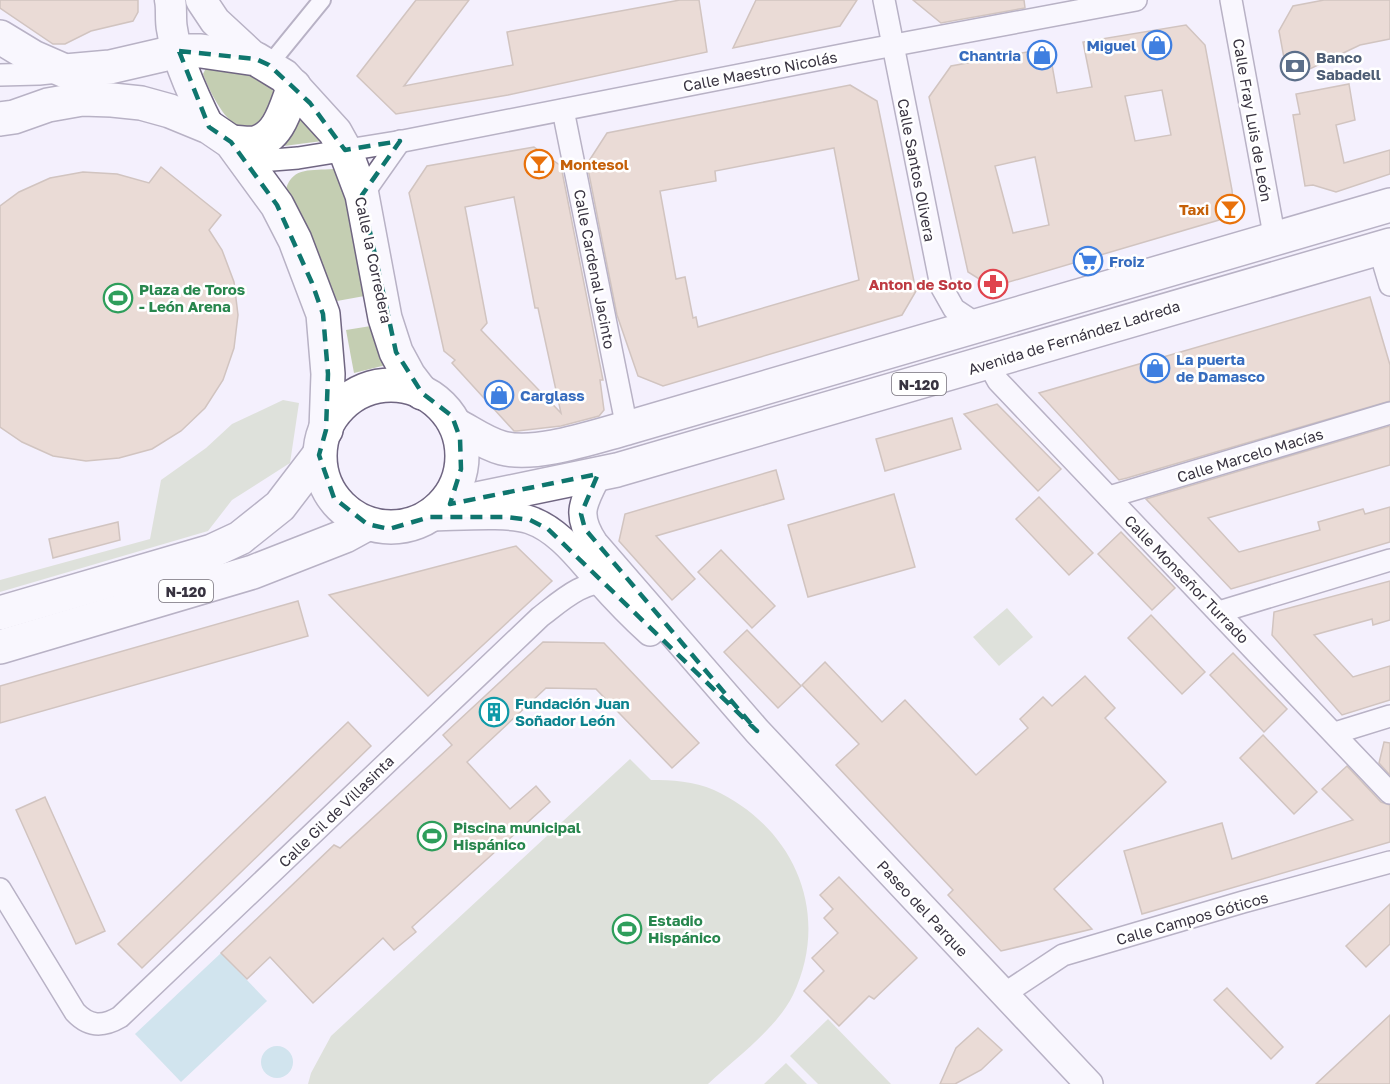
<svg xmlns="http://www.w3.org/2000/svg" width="1390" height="1084" viewBox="0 0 1390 1084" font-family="'Golos Text',sans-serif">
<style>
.green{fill:#c4ceb2}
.water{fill:#a7d4db}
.building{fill:#ddc1a7;stroke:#a78e76;stroke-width:1.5;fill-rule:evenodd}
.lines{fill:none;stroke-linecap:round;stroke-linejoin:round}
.pedestrian-casing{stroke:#706682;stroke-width:20}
.minor-casing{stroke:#706682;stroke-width:24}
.tertiary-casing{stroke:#706682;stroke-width:30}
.secondary-casing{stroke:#706682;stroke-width:33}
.primary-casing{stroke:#706682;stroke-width:36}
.trunk-casing{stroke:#706682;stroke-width:36}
.pedestrian{stroke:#fff;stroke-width:16}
.minor{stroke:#fff;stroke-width:21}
.tertiary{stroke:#fff;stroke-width:27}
.secondary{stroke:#fff;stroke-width:30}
.primary{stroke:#fff;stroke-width:33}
.trunk{stroke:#fff;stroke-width:33}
.marked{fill:none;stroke:#0f766e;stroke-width:4.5;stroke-dasharray:12 8;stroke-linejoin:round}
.labels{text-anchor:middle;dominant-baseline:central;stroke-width:5;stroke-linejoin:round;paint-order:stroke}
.shield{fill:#fff;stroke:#747079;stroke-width:1.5}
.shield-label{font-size:14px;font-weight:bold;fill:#383340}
.shop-label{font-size:15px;font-weight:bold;fill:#366cbe;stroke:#fff;text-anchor:start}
.service-label{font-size:15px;font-weight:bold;fill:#4e5e75;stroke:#fff;text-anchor:start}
.street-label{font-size:15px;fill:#383340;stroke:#fff}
.food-label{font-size:15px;font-weight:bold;fill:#c56008;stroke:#fff;text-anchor:start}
.health-label{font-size:15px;font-weight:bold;fill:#be3a42;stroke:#fff;text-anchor:end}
.leisure-label{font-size:15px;font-weight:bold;fill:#27864d;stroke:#fff;text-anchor:start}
.culture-label{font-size:15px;font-weight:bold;fill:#0d838f;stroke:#fff;text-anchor:start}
</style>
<rect width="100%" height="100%" fill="#f4f0fd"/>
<g class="green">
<path d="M207 66C228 68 260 70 273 91 275 94 275 101 276 105L259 128C253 128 244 129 239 127 223 119 209 90 203 74Z"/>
<polygon points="301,117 322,141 284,146"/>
<path d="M333 169 342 173 370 295 337 301 296 204 286 189C293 166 312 171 333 169Z"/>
<polygon points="377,325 390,364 354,373 346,330"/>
<polygon points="283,400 299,403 290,463 232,500 208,531 0,592 0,580 150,539 161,480 206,448 232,424"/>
<polygon points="1007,608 1033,637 999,666 973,637"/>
<path d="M630 759 651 780C672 780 694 781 714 790 794 827 832 913 793 995 776 1029 736 1058 708 1084H308L311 1073 331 1036Z"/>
<polygon points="828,1019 891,1084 818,1084 790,1056"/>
<polygon points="786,1063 807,1084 764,1084"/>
</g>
<g class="water">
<polygon points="221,953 267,1001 181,1082 135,1034"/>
<circle cx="277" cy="1062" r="16"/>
</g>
<g class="building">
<polygon points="0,0 138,0 138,12 133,21 91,31 65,44 53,44 0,8"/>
<polygon points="416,0 469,0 404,86 513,65 507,32 680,0 699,0 707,52 508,95 396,114 357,76"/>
<polygon points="756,0 857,0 840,26 733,48"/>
<polygon points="913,0 1024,0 1025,8 941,23"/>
<polygon points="1324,0 1390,0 1390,39 1360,45 1293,77 1289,57 1284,58 1279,31 1293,6"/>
<path d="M1186 25 1205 45 1232 190 1233 203 1219 220 992 287 968 272 929 97 951 66 1049 48 1057 93 1092 87 1083 42ZM1162 90 1171 135 1135 141 1125 96ZM1035 157 1049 225 1013 233 995 166Z"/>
<polygon points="1349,84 1355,120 1336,125 1344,163 1390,150 1390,174 1336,192 1313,185 1305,186 1293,115 1300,114 1296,94"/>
<path d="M850 85 877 101 916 291 902 315 663 386 638 376 617 315 587 164 607 133ZM834 148 859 280 698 327 696 317 693 318 685 277 676 279 660 191 716 181 715 171Z"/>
<path d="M534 147 561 166 603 380H600L604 410 599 416 561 426 517 431H514L452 363 455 360 444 351 409 193 427 166ZM514 197 535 308H538L561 413 481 330 487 323 465 207Z"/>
<polygon points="161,167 221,215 209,230 222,250 234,282 238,315 234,348 223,380 205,408 181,431 152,449 119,458 86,461 53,456 22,442 0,427 0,206 19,192 50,178 83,172 117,174 149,183"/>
<polygon points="1370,297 1390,365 1390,401 1127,478 1119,480 1039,393"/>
<polygon points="997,404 1061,469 1038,491 964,414"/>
<polygon points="952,418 961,449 885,471 876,439"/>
<polygon points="1390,426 1390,465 1208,518 1239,552 1320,530 1318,522 1363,509 1365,514 1390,507 1390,542 1231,589 1146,499"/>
<polygon points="776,470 784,499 656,536 695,579 672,600 619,541 625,514"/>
<polygon points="894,494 915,567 808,597 788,525"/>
<polygon points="1039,497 1093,553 1069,575 1016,519"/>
<polygon points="118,522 120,540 53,558 49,539"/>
<polygon points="1121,532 1175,588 1152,610 1098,554"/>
<polygon points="516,546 552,581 428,696 329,595"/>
<polygon points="721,550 775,606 752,628 698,572"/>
<polygon points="1390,581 1390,620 1373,625 1372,619 1314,635 1353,677 1390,666 1390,700 1342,715 1272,635 1274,612"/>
<polygon points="298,601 308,636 0,723 0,686"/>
<polygon points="1151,615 1205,672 1182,694 1128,638"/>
<polygon points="747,630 801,686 778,708 724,652"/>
<polygon points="543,642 604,643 699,743 672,768 596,689 546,688 467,762 510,809 536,786 550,802 412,927 416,932 394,950 383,938 313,1003 270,957 247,979 221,953 334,845 340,848 452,745 443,735"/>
<polygon points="1233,653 1287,709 1264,732 1210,675"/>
<polygon points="825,662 882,722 905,700 976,775 1028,728 1020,719 1043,697 1052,706 1085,676 1115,708 1105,718 1166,782 1054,889 1092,929 1001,951 948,895 953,890 836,765 859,744 802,685"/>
<polygon points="348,722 371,746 142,968 118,944"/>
<polygon points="1263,735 1317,792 1294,814 1240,758"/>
<polygon points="1384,742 1390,743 1390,775 1379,763"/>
<polygon points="1347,766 1381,802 1390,805 1390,842 1142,914 1124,851 1222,823 1232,859 1353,820 1322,789"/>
<polygon points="45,797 105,931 76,944 16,810"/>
<polygon points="839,877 917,958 874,999 869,996 839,1026 804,991 824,971 812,958 838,933 824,918 833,909 820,895"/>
<polygon points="1390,904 1390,944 1366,967 1346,946"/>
<polygon points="1227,988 1283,1047 1271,1059 1214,1000"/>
<polygon points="1390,1015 1390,1084 1316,1084"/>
<polygon points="978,1028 1002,1050 981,1070 955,1084 940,1084 956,1048"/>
</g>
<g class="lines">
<g class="pedestrian-casing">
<polyline id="pedestrian" points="269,65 322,0"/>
</g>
<g class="minor-casing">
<g id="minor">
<polyline points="884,0 941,286 954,309 978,325"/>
<polyline points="1231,0 1275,240"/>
<polyline points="0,75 39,74 58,72"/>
<polyline points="563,110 627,428"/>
<polyline points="247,162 298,158 403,141 857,52 1136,0"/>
<polyline points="362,195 400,141"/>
<polyline points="1379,248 1390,285"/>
<polyline points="988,363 998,381 1390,793"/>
<polyline points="1109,497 1390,413"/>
<polyline points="1219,612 1390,560"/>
<polyline points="1335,733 1390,716"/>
<path d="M0 889 75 1012C89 1027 103 1027 120 1017L540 617C561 601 584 579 613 582"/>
<polyline points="1004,994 1063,955 1243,902 1390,862"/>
</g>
</g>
<g class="tertiary-casing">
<g id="tertiary">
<path d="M598 474C583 503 575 514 594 543L757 731 1089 1084"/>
<path d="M430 517C455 517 508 512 530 520 559 530 579 558 599 580 615 598 632 616 650 632"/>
</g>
</g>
<g class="secondary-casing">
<g id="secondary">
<path d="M170 0C172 9 170 19 172 29 176 58 196 101 209 127"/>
<polyline points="201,0 215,21 256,59"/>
</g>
</g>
<g class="primary-casing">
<g id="primary">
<polyline points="0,37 33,57 65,71 110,67 179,51 201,51 256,59 284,76 335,132 345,150 362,195 385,318 396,352 409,376 422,393"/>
<polyline points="0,119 14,117 48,105 82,99 112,100 141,103 170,111 209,127 231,142 277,205 295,240 323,314 328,374 326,430"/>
<path d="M231 142C238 142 248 144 255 143 280 137 286 106 294 86"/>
</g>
</g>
<g class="trunk-casing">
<g id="trunk">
<circle cx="391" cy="456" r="71"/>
<path d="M456 425C471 433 486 444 502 448 536 457 593 437 627 428L1390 205"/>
<polyline points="443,506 617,470 1390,245"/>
<polyline points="0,613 212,551 240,538 280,506 319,455"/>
<polyline points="0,647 253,572 345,536 367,524"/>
</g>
</g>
<use href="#pedestrian" class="pedestrian"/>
<use href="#minor" class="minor"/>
<use href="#tertiary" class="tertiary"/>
<use href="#secondary" class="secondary"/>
<use href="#primary" class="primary"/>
<use href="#trunk" class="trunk"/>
</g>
<path d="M0 0H1390V1084H0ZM179 51 256 59 269 65 310 103 345 150 400 141 362 195 396 352 422 393 452 416 460 438 461 469 450 504 598 474 581 514 585 529 757 731 548 529 530 520 506 517H430L389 529 367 524 334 498 319 455 326 430 328 374 323 314 312 283 277 205 231 142 209 127Z" fill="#f4f0fd" fill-opacity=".55" fill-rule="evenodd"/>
<path class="marked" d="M179 51 256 59 269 65 310 103 345 150 400 141 362 195 396 352 422 393 452 416 460 438 461 469 450 504 598 474 581 514 585 529 757 731 548 529 530 520 506 517H430L389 529 367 524 334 498 319 455 326 430 328 374 323 314 312 283 277 205 231 142 209 127Z"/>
<defs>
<g id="shop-ring" transform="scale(1.5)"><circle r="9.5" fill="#fff" stroke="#3f7fe0" stroke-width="1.5"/><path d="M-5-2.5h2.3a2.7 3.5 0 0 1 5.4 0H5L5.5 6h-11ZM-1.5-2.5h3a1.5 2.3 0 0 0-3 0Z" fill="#3f7fe0"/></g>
<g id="bank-ring" transform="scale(1.5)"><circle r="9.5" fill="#fff" stroke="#5c6f8a" stroke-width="1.5"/><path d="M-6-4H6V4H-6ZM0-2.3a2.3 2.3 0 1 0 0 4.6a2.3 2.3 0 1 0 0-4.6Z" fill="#5c6f8a"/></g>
<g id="bar-ring" transform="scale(1.5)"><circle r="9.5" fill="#fff" stroke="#e8710a" stroke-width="1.5"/><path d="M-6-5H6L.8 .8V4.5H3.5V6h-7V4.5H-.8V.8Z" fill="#e8710a"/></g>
<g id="supermarket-ring" transform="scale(1.5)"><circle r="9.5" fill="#fff" stroke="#3f7fe0" stroke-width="1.5"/><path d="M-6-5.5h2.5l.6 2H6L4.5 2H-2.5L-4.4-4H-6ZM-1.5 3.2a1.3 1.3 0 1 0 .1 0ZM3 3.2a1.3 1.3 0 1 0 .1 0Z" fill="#3f7fe0"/></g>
<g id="pharmacy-ring" transform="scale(1.5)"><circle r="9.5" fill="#fff" stroke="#e0444e" stroke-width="1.5"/><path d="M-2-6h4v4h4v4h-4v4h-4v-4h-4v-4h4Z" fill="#e0444e"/></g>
<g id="stadium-ring" transform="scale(1.5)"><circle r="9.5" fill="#fff" stroke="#2e9e5b" stroke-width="1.5"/><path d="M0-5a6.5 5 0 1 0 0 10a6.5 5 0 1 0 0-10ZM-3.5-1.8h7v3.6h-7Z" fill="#2e9e5b"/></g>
<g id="building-ring" transform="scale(1.5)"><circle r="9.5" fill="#fff" stroke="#0f9aa8" stroke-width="1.5"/><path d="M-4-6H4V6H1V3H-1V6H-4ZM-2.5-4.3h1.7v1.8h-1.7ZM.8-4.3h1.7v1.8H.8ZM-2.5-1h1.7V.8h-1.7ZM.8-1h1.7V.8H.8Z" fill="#0f9aa8"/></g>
</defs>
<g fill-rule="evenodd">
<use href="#shop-ring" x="1157" y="45"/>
<use href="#shop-ring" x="1042" y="55"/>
<use href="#bank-ring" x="1295" y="66"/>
<use href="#bar-ring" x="539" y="164"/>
<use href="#bar-ring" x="1230" y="209"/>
<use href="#supermarket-ring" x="1088" y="261"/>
<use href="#pharmacy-ring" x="993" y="284"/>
<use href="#stadium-ring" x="118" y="298"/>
<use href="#shop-ring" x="1155" y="368"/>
<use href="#shop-ring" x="499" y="395"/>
<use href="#building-ring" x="494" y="712"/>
<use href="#stadium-ring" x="432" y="836"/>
<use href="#stadium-ring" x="627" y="929"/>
</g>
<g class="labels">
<g class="shield">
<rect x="892" y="373" width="54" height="22" rx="4.5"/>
<rect x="159" y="580" width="54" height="22" rx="4.5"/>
</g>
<g class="shield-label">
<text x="919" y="384">N-120</text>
<text x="186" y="591">N-120</text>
</g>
<g class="shop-label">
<text x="1136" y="45" text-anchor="end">Miguel</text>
<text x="1021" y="55" text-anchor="end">Chantria</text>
<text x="1109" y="261">Froiz</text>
<text x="1176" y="359">La puerta<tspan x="1176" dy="17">de Damasco</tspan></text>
<text x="520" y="395">Carglass</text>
</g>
<g class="service-label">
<text x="1316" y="57">Banco<tspan x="1316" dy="17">Sabadell</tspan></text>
</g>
<g class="street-label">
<text transform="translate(760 71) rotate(-11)">Calle Maestro Nicolás</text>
<text transform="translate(1253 120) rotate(80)">Calle Fray Luis de León</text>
<text transform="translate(917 170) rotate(79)">Calle Santos Olivera</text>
<text transform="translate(374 260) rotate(78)">Calle la Corredera</text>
<text transform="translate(595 269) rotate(79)">Calle Cardenal Jacinto</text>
<text transform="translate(1074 337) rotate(-17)">Avenida de Fernández Ladreda</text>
<text transform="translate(1250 455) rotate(-17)">Calle Marcelo Macías</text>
<text transform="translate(1187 579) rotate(46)">Calle Monseñor Turrado</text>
<text transform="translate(336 811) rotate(-44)">Calle Gil de Villasinta</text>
<text transform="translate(923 908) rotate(47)">Paseo del Parque</text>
<text transform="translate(1192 918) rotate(-16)">Calle Campos Góticos</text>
</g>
<g class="food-label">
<text x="560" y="164">Montesol</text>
<text x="1209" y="209" text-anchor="end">Taxi</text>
</g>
<g class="health-label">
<text x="972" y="284">Anton de Soto</text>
</g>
<g class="leisure-label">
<text x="139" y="289">Plaza de Toros<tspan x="139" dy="17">- León Arena</tspan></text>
<text x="453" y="827">Piscina municipal<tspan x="453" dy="17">Hispánico</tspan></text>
<text x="648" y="920">Estadio<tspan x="648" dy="17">Hispánico</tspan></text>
</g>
<g class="culture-label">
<text x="515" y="703">Fundación Juan<tspan x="515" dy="17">Soñador León</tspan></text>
</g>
</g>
</svg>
